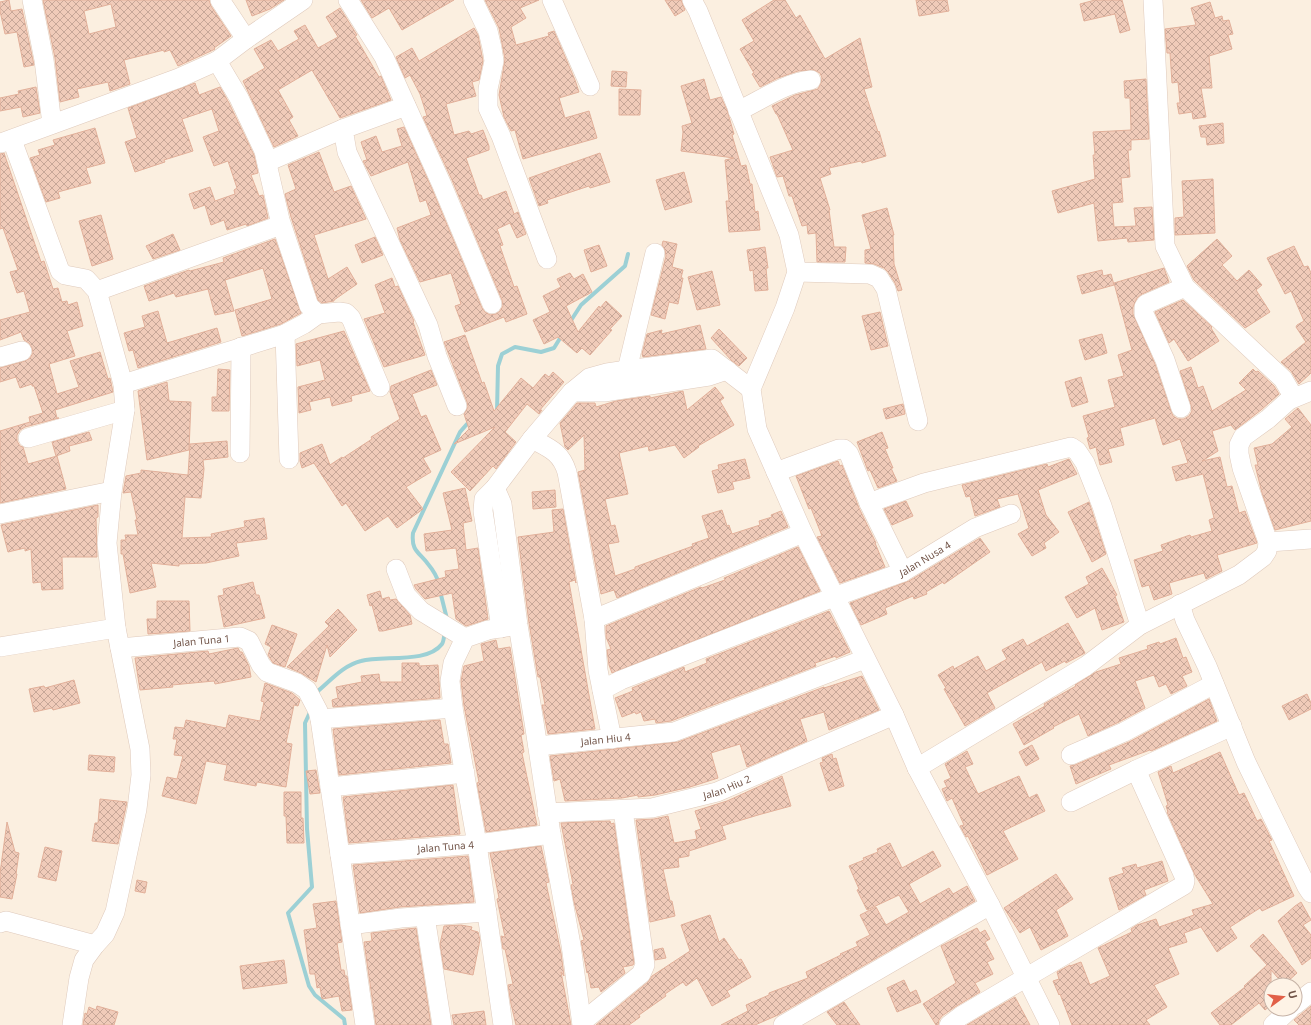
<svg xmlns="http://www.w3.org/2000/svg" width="1311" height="1025" viewBox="0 0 1311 1025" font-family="'Noto Sans',sans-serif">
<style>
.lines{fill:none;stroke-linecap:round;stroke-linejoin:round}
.stream{stroke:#9cd0d5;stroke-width:4}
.building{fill:url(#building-cross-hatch);stroke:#e2b09a;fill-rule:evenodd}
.minor-casing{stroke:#dfcabc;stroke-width:20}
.minor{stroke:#fff;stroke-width:19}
.labels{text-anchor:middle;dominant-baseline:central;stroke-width:3.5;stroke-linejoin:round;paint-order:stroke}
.street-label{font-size:10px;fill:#715448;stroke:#fef3e6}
</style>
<defs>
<pattern id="building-cross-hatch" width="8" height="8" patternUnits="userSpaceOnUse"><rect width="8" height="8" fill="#f0cbb9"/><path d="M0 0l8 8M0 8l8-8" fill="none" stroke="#c7a798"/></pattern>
</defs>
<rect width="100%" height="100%" fill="#fbefe0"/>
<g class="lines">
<g class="stream">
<polyline points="570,322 581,305 625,266 628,254"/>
<polyline points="497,411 498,366 502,354 515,347 541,352 554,348 562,335"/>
<path d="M439 584C437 576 433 570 428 564 419 552 411 551 413 533L460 432 467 424 471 422"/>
<polyline points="440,591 447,619"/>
<path d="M316 696 318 691C331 680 344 665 361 661 383 655 427 664 442 644 444 641 444 635 445 632"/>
<polyline points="311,710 305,723 307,829 312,887 288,913 309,986 315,995 344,1019 345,1025"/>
</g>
</g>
<g class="building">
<polygon points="9,0 11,11 22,9 34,65 24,67 17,32 5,34 0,11 0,2"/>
<path d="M43 0H209L211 6 231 36 214 48 215 49 211 51 178 66 170 50 164 52V50L124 60 130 84 110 91 108 82 77 89 79 97 60 102 55 58ZM111 4 116 27 89 34 84 11Z"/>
<polygon points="246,0 284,0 270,9 252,16"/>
<polygon points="361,0 454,0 402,30 389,8 372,18"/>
<polygon points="485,0 539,0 520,8 526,18 511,27 516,45 549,36 548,33 554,31 575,80 579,92 559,98 565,118 589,111 597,138 523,159 515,130 511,131 504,117 499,95 505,59 499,28"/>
<polygon points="665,0 681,0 685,10 675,16"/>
<polygon points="774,0 785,0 796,18 800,15 825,59 860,38 872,87 864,89 878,132 879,131 886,156 862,163 861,161 829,168 831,174 820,178 830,210 829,210 834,247 846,247 845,262 817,262 816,233 808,234 807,225 802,226 792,196 789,196 783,176 777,177 770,157 793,150 777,114 776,114 772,106 795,95 818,89 821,83 822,78 820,73 814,70 798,71 778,78 760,87 752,74 754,73 740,49 754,41 742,20"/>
<polygon points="916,0 947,0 949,11 919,16"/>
<polygon points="1095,0 1122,0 1130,30 1120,33 1115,14 1084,21 1080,4"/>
<polygon points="1210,2 1215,18 1222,16 1223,21 1229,20 1233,34 1228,35 1232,49 1209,56 1212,88 1201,88 1206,117 1193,119 1192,112 1179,114 1177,103 1180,103 1178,82 1172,83 1170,53 1167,53 1165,29 1196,25 1191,8"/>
<polygon points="340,8 357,35 355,36 379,77 381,76 391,100 340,118 312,70 278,90 293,117 289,120 298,136 274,147 243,81 265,68 254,49 271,40 278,51 299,39 294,31 305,25 318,48 338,37 326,17"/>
<polygon points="474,28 478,35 483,61 479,80 472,82 476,96 446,104 454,135 469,131 471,134 483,130 489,146 489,150 466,158 479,195 481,195 483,200 506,191 514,214 518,212 526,234 517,238 510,223 497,229 503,245 500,246 514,287 517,286 527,314 506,322 504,317 465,332 455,306 461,304 451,273 420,282 400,240 397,228 431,215 426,200 420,202 408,162 371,176 363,161 367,160 361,142 376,136 382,152 402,146 397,129 404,127 432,189 482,308 485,312 490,315 496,314 500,311 503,306 502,300 452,180 423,117 427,116 420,94 410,75 405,78 396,57 412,48 419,61"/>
<polygon points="612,71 627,72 626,87 611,86"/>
<polygon points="704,79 710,100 721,97 727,110 734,134 732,135 741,166 746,165 750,184 752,184 755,212 758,211 760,230 729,232 726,201 729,201 725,160 734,158 681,151 683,132 682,126 692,123 681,86"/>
<polygon points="1146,79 1149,139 1131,140 1131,150 1128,150 1130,177 1121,178 1123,202 1112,203 1114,227 1136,226 1134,208 1152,207 1154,240 1128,242 1127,238 1098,241 1094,203 1058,213 1052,191 1095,179 1093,155 1095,155 1093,132 1131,130 1130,98 1125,98 1124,81"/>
<polygon points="195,83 199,95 220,87 229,103 254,155 258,173 251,175 259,196 263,195 268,218 247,226 246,224 227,230 224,220 211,225 205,205 194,209 189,194 210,187 215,201 235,194 234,190 237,188 228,161 214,166 203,137 219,131 212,109 182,119 193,151 164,160 165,162 135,172 125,142 137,138 128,108"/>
<polygon points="36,87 40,113 23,117 21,107 0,111 0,98 19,94 18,91"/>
<polygon points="619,89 641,90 640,115 619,115"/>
<polygon points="1223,123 1224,143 1207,145 1206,137 1201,137 1199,126"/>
<polygon points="95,128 105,163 86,168 91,183 58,192 60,198 46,202 30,158 40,155 38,150 55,145 53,140"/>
<polygon points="319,152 334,192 351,186 366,219 314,235 328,279 347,267 357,284 334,300 334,301 322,303 318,300 291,217 285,194 296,189 288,165"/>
<polygon points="4,153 41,262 44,261 53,289 58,288 62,302 67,301 68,305 77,302 83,326 67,331 75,356 49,364 57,394 79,387 70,361 100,352 108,379 110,378 113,392 55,410 57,418 59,418 25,427 20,430 17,435 17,441 20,446 23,447 28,464 57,456 66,489 0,503 0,431 30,422 29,417 43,413 34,386 32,386 32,384 20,388 16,377 0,382 0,368 25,361 30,358 33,353 32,348 29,343 24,340 21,332 0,340 0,320 30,312 24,291 17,293 10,272 18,270 3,228 0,229 0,154"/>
<polygon points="600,153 610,182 590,188 589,186 547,200 548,203 539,206 529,178"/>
<polygon points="684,172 692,202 665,210 656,180"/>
<polygon points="1213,179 1215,233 1175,235 1175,218 1184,217 1182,181"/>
<polygon points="887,208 894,235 893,235 894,264 902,290 898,291 895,283 888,272 884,268 874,264 865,263 865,250 871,249 862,215"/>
<polygon points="101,215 113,259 92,266 79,221"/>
<polygon points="173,234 180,250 153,259 146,246"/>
<polygon points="375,237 383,255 362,263 355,245"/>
<polygon points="275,239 301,313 281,324 242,336 235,310 272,299 263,268 225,280 234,311 215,315 208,289 176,297 174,293 149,301 144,286 189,270 190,271 224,262 223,258"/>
<polygon points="1217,239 1232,256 1222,265 1237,281 1249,270 1262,285 1256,290 1270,312 1245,328 1194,280 1187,266"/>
<polygon points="663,241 677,244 672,267 683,270 681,278 683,278 678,304 669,302 665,319 651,315 666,256 665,250 662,245"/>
<polygon points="599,245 607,266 591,272 584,250"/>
<polygon points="1294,246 1304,267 1308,266 1311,273 1311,373 1299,384 1291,371 1281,362 1306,342 1296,327 1297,325 1304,321 1291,291 1285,294 1267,258"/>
<polygon points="765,247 768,268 766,268 768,290 755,291 753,270 750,271 747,250"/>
<polygon points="1164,268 1169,282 1142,294 1137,298 1133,307 1133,314 1155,364 1171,411 1173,416 1178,419 1184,419 1189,416 1192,411 1191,405 1180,371 1191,367 1198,388 1203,386 1212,411 1246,390 1239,383 1253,369 1256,372 1258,371 1274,386 1279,394 1261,410 1235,430 1231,425 1212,431 1218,451 1202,461 1220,457 1227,487 1232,486 1239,513 1245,511 1257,543 1217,555 1222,571 1206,579 1204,573 1169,583 1172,594 1154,600 1149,585 1142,587 1134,560 1163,551 1161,545 1190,535 1191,537 1212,531 1209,520 1214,518 1203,474 1176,481 1172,467 1188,463 1180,439 1163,445 1155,418 1120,428 1124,445 1108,449 1112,462 1100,465 1096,447 1090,449 1087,438 1089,437 1083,416 1115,407 1108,380 1124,376 1118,355 1132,350 1114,283"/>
<polygon points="1102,270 1103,276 1111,274 1114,285 1082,294 1077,276"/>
<polygon points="712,271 720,305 697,310 688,277"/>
<polygon points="570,273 574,279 583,274 592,292 566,306 578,332 599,306 600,308 606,301 622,316 610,329 612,330 590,355 582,348 577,353 558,337 544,344 533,320 550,312 543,296 561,287 557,279"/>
<polygon points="392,278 395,287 398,286 414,321 413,322 425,355 384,367 364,319 385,313 375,285"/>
<polygon points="1183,300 1212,327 1211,328 1219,341 1188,361 1174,339 1169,343 1155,312"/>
<polygon points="158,311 167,343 217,328 221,342 138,368 133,350 129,351 124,333 145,327 142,316"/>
<polygon points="880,312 888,346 871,350 862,316"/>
<polygon points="700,325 706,349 643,357 642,354 647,334 662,330 661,334"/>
<polygon points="719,329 747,358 739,366 732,361 711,338"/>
<polygon points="344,331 370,391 351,396 352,401 332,406 330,397 309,402 311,410 299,413 298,387 325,380 320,360 297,366 296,344"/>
<polygon points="1102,334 1107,353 1085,360 1079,340"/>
<polygon points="465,335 482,383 484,382 494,411 521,378 533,388 545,374 549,377 553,372 564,382 539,411 542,410 539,414 527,404 505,432 516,442 496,469 493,466 470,491 451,472 495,427 454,444 469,429 464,414 468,407 467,402 444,342"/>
<polygon points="218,369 230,370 229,411 212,411 212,397 217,397"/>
<polygon points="431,370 437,385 412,394 421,417 426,415 441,450 423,458 431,472 406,487 423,509 397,528 388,516 365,531 346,503 342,506 314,463 302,468 300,461 300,453 322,444 330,465 342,457 343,458 372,439 371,437 400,419 390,392 391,386"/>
<polygon points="1081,377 1088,402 1072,407 1065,382"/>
<polygon points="167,382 169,401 191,402 189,450 147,460 138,391"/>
<polygon points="715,387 724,398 720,401 734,425 698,446 699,447 684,458 675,445 649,451 648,446 619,453 628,494 605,499 611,526 615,525 619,542 608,544 615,576 635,569 635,567 693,546 692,544 709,538 702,516 722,510 727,526 729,525 732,534 760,525 759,521 772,517 771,515 781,511 788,527 617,598 614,590 601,594 578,472 585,470 584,435 568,450 565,447 560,423 577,403 595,403 596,407 616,401 650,396 650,398 683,391 687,410"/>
<polygon points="903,404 905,414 886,419 883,409"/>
<polygon points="1298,408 1311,425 1311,521 1275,530 1262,493 1255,465 1258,465 1254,448 1272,444 1292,427 1285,419"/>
<polygon points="89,432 92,440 69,446 70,451 56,456 52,442"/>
<polygon points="882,432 888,448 885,449 893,468 891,468 897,481 878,488 870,470 868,471 857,442"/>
<polygon points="227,441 228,457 203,460 204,469 201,498 185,497 182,538 212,537 211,534 245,527 244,521 264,518 267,539 236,543 239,556 206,563 179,564 179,566 151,563 156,587 130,593 123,554 121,554 121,540 126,540 125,535 138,535 135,520 137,520 131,492 123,493 126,476 141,473 141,470 188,475 190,444"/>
<polygon points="745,459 750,478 732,482 734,489 718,493 712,471 719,469 718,465"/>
<polygon points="1069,459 1077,474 1038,490 1046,515 1059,532 1044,543 1046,548 1032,556 1018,534 1029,528 1018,494 997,499 1000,507 975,516 970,496 966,497 962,485 1047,464 1048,467"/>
<polygon points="838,461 840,466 842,465 859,508 876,543 875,543 885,567 840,583 817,537 822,536 811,508 809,509 796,476"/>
<polygon points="465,488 472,521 463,523 466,550 478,548 488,619 466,626 456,619 452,593 425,599 416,589 414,585 446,577 445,571 459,569 456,548 426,551 424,534 452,530 443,493"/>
<polygon points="555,490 556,507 533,509 532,492"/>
<polygon points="906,501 913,516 892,525 884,509"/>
<polygon points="1089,502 1106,554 1092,562 1068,512"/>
<polygon points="98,505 98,517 96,518 97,557 62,557 63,589 42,590 41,582 33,583 31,549 25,551 25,548 8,552 1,525"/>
<polygon points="563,509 576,583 575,580 569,582 595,729 548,734 542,705 545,705 540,677 538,677 529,623 518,537 554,532 552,510"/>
<polygon points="980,538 990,552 944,584 943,582 926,592 927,594 914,599 913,596 885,608 887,614 861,625 850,603 909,581"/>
<polygon points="798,547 820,591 612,673 609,665 607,650 611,649 606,637 606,626 701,587 702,588 725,580 724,578"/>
<polygon points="1102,568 1117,595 1115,596 1124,622 1102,630 1095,608 1077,618 1065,597 1089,584 1086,577"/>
<polygon points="253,582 256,595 259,595 265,618 224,627 218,596 224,595 223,589"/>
<polygon points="380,591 382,599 389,597 390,600 396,599 410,615 412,624 383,631 379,631 372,605 370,606 367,595"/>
<polygon points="157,601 189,601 190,631 148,634 147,619 157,619"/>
<polygon points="338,609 357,630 330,657 327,645 316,682 301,673 287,667 329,626 325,622"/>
<polygon points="829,611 850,652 836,658 836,656 815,663 816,666 671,721 656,723 655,719 644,721 641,712 636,714 635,712 622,717 615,698 633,691 632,688 684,667 685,672 707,663 706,659"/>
<polygon points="1068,623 1085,653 1066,663 1065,661 1046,671 1042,662 987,693 995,708 965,726 944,689 946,688 938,675 953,666 954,669 978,656 986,671 1007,659 1002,650 1023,639 1027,646"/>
<polygon points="272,625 297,634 285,667 273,663 268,655 271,647 265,644"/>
<polygon points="1176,638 1183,658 1186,657 1192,672 1182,676 1187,686 1171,694 1166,684 1159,687 1154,675 1135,681 1145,708 1119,722 1088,736 1079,714 1053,727 1054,728 1024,745 1013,724 1045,706 1044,704 1076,686 1075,685 1096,672 1121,664 1119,658 1148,649 1147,646 1159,642 1160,644"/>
<polygon points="496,640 498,649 510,647 524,734 521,735 524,752 522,753 537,825 486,832 477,783 479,782 464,706 461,681 464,666 484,661 481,644"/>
<polygon points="238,648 240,652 242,652 249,666 251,677 215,684 214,681 172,685 173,687 140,690 135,658 208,651 209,654"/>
<polygon points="402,663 419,663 419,666 438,665 440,698 333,707 332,700 338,698 336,687 362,682 361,676 379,674 380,682 402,682"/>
<polygon points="862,676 879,710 829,730 824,712 800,719 807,741 747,767 740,744 711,753 718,778 690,787 655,795 638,797 638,795 622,798 565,801 560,779 554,781 550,756 678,742 824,687 824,688"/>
<polygon points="74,680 80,703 53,710 52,708 34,712 29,689 44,686 45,688"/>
<polygon points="265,683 292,693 300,700 298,706 294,705 286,743 292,744 286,787 257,782 256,786 224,780 227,765 206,761 196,804 162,796 167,777 177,779 183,756 174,755 177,739 173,739 175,727 184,728 186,720 226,728 229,715 260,721 264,702 261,701"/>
<polygon points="1307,694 1311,703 1311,709 1289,720 1282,706"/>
<polygon points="1209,699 1217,721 1151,751 1150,750 1109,765 1111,769 1076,784 1070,766 1075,765 1129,742"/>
<polygon points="440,720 444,744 448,744 451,763 339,775 333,729"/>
<polygon points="1032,745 1039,759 1026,766 1019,752"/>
<polygon points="967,751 973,764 965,767 978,794 1019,776 1029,798 1037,794 1045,811 1003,831 1018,859 987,875 968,836 966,837 960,826 964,825 952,798 947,801 942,789 947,787 944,781 951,778 945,764"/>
<polygon points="1220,752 1239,795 1244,793 1257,821 1261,819 1272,840 1269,841 1294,896 1262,911 1260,908 1230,927 1237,938 1217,952 1201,927 1184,933 1187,942 1168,948 1179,974 1154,985 1167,1007 1146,1020 1150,1025 1072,1025 1060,994 1059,995 1053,981 1059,979 1057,972 1070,965 1070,966 1081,962 1090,985 1110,976 1098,948 1132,932 1131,929 1137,925 1156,919 1159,927 1194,915 1192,910 1213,904 1195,875 1167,812 1168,812 1166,806 1168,805 1158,772 1171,766 1173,773"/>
<polygon points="832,754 833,759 836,758 844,786 829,791 820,763 823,762 822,758"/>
<polygon points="89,755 115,757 114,772 88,770"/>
<polygon points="316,770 320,793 310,794 306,771"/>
<polygon points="782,776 791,806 758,815 722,826 726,839 689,851 689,856 678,858 679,867 663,869 670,901 672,901 675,916 650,922 636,820 654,819 668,816 674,843 697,839 695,831 701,829 695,811 727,801"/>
<polygon points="453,785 460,834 349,843 343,797"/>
<polygon points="284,792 301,792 301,818 303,818 304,843 287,843 286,816 284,816"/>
<polygon points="100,799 127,802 118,844 92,841 95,823 98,823"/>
<polygon points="610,821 611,824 614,823 634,963 633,965 623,967 625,973 601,992 599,987 591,988 588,972 587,973 581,941 584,940 574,902 571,885 573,884 561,823"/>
<polygon points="7,822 15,852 19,853 16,874 17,874 12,899 0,897 0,873"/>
<polygon points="890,843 902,868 933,851 941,866 909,884 920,904 949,888 953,894 967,886 975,901 778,1015 755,1025 721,1025 748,1011 746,1005 769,995 769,993 808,978 806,972 841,955 840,954 858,946 856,942 870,935 860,915 876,907 886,925 909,912 899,895 867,910 857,890 859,889 849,866 864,860 863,858 878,852 877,849"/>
<polygon points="541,846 549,882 546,883 561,953 564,976 561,972 571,1025 516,1025 511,1004 508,985 513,984 505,949 503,949 501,936 505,937 497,899 499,898 490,853"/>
<polygon points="45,847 62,851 56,881 38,877"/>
<polygon points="468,856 474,902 400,907 360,913 353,865"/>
<polygon points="1162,861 1168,881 1144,890 1146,895 1119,910 1109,878 1124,873 1122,868 1136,864 1137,868"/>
<polygon points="1056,874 1073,899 1056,910 1068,936 1041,950 1030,927 1020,933 1004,908"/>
<polygon points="137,880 147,882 145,893 135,891"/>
<polygon points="336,901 342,942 337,943 341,970 344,970 345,976 347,976 352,1010 342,1011 339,996 322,999 320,987 317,988 315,974 310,974 304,930 317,928 313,904"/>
<polygon points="1301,902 1311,920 1303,925 1311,935 1311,958 1302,965 1278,921 1295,906"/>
<polygon points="710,915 719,942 724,938 739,960 741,959 751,977 727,991 730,996 712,1006 697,978 686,986 683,982 665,994 666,996 639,1015 640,1017 629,1025 596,1025 648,982 652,976 690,951 681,925"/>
<polygon points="461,925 472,927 471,930 478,932 480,940 473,975 444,969 440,944 444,926"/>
<polygon points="416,928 431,1025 376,1025 364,942 372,941 371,933"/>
<polygon points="977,928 980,933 985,930 990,939 985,942 994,959 987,962 993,974 975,983 980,992 955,1007 942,1016 939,1020 938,1025 936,1025 923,1004 956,983 941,946"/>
<polygon points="1263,934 1297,973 1284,985 1271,970 1271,1005 1265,1010 1259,1003 1231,1025 1220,1025 1211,1013 1245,987 1244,986 1267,965 1250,946"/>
<polygon points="663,948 666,958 655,960 654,950"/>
<polygon points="284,960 287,983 243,989 240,966"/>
<polygon points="904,980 910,993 916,990 921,1002 897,1012 887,988"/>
<polygon points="1015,997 1030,1025 967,1025"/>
<polygon points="844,1002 860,1025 837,1025 827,1012"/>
<polygon points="97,1006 118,1012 114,1025 83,1025 85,1013 87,1014 89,1007 96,1010"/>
<polygon points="1311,1006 1311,1025 1299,1025 1294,1020"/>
<polygon points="484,1011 486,1025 454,1025 452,1015"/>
</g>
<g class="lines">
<g class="minor-casing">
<g id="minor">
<polyline points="32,0 44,60 52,124"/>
<polyline points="220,0 246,39"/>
<polyline points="348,0 384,57 442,185 492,304"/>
<polyline points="473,0 488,31 492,48 494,61 488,89 488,108 501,136 547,259"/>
<polyline points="552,0 590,86"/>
<polyline points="692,0 698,11 789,235 797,272 785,308 751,389 757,429 803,533 894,715 917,768 990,905 1050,1025"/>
<polyline points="1153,0 1165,246 1185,287 1283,379 1290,391 1291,396 1289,400"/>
<polyline points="217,61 239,98 264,151 280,220 309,306 318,314 339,312 346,313 351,318 380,387"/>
<polyline points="406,106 343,129 347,152 428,325 437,356 457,406"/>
<path d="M738 111C762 100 784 83 811 80"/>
<polyline points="12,140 60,271 65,275 86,279 97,291 123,384 125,410 112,491 107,543 116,628 140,749 141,775 137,809 115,912 105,934 95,945 84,960 79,978 72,1025"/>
<polyline points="1,143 179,78 217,61 246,39 303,0"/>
<polyline points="267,162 343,129"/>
<polyline points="797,272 870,274 879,278 886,289 918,421"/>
<polyline points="97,291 281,225"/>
<polyline points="285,334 289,459"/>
<polyline points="0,357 22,351"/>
<polyline points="627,370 655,253"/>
<polyline points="123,384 285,334 304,324 318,314"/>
<polyline points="572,392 604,392 709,376 727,370"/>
<polyline points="1181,408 1165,360 1144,314 1144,307 1146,304 1185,287"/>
<polyline points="28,438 125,410"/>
<path id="s1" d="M532 439C549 448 561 452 567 472L594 619 598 670 602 690 621 680 834 597 903 572 975 528 1011 514"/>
<polyline points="240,453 241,347"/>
<polyline points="776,472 839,449 844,449 849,454 869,503 903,572"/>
<polyline points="495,488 502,504 518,625 534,722 551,834 571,945 582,1025"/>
<polyline points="869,503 924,483 1071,447 1077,451 1085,463 1102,506 1140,625"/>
<polyline points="0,514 112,491"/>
<polyline points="1268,542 1311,539"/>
<polyline points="396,569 406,595 421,611 465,638"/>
<polyline points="1180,604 1185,620 1207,666 1246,762 1307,887 1311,893"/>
<polyline points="594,619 803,533"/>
<polyline points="501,628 483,511 484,499 495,488 532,439 572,392 589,378 607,373 627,370 712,359 751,389"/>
<polyline points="0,647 116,628"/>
<path id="s2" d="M120 648 240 637 249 641 261 665 267 672 297 683 307 690 318 711 320 719 365 1025"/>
<polyline points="602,690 612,739"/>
<polyline points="320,719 453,708"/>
<path id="s3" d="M538 746 674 732 865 659"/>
<polyline points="1071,755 1124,732 1214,684"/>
<polyline points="917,768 1086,666 1140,625 1239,575 1263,557 1267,551 1268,542 1242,468 1239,454 1239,445 1243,437 1268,419 1289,400 1311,391"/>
<polyline points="330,787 465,773"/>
<polyline points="1071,802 1136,770 1232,726"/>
<path id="s4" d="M547 813 652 808 717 792 894 715"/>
<path id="s5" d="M340 855 477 844 551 834"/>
<polyline points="425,916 442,1025"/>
<polyline points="0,923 6,921 95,945"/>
<polyline points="350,925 401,918 487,912"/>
<polyline points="1295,1005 1311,992"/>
<polyline points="582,1022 641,974 645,965 623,810"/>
<polyline points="503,1025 477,844 453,708 450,681 453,663 465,638 488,630 512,626"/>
<polyline points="783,1025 990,905"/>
<polyline points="949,1025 961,1016 1027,977 1184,885 1185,881 1184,876 1136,770"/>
<polyline points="1273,1025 1290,1009"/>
</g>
</g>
<use href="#minor" class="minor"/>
</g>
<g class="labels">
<g class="street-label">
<text stroke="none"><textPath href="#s1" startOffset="620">Jalan Nusa 4</textPath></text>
<text stroke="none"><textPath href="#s2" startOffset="82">Jalan Tuna 1</textPath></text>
<text stroke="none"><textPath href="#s3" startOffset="68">Jalan Hiu 4</textPath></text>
<text stroke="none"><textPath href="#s4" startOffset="183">Jalan Hiu 2</textPath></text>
<text stroke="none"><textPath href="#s5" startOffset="106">Jalan Tuna 4</textPath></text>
</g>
</g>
<g transform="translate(1283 997) rotate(75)"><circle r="19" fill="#fef3e6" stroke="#c6b3a7"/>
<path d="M0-3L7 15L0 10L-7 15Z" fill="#e26048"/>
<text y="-6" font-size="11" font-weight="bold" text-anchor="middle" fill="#715448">U</text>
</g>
</svg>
